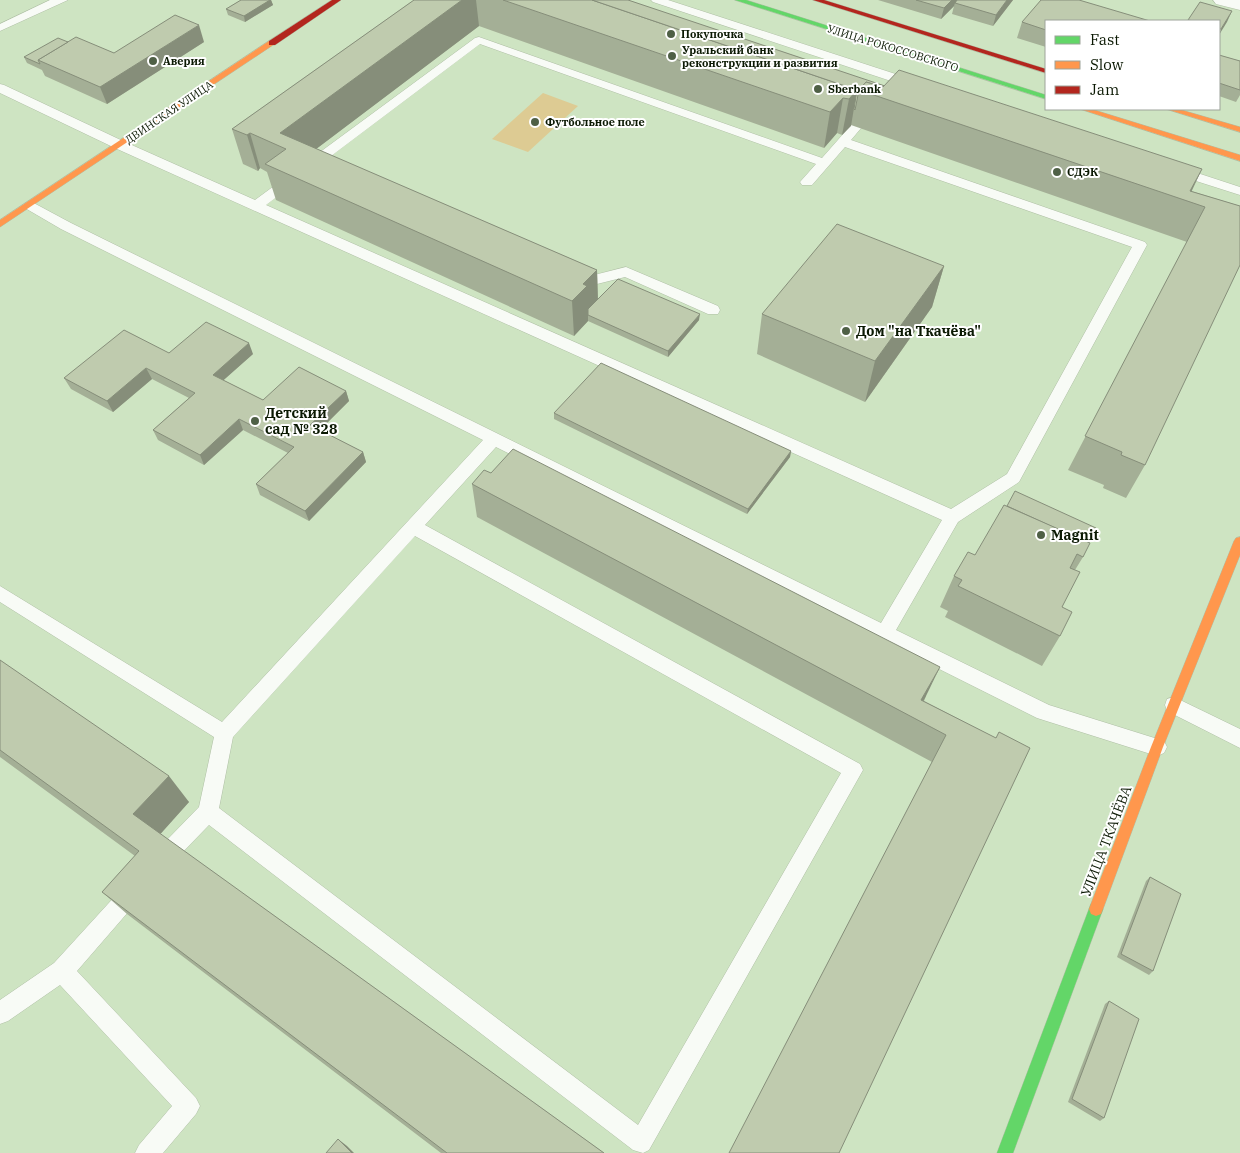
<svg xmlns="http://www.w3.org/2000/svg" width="1240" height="1153" viewBox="0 0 1240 1153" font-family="'IBM Plex Serif',serif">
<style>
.green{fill:#ddcb93}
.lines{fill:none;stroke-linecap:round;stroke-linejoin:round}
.lane-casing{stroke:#afbfa5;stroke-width:1}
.street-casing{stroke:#afbfa5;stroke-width:1}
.fast-casing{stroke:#afbfa5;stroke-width:1}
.slow-casing{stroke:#afbfa5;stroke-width:1}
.jam-casing{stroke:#afbfa5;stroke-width:1}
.lane{fill:#f8fbf6;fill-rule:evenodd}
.street{fill:#f8fbf6;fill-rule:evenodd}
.fast{fill:#63d668;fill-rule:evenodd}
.slow{fill:#ff974d;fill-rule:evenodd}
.jam{fill:#b3261e;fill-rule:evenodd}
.wall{fill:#a4af96}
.shaded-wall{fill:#868e7a}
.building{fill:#bfcbae;stroke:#868e7a}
.poi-dot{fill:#4f6046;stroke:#fff;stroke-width:2}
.labels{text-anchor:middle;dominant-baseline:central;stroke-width:4;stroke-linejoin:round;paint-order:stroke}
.far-poi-label{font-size:11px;font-weight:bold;fill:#0b1903;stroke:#fff;text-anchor:start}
.far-street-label{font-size:11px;fill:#0b1903;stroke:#fff}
.poi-label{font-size:14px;font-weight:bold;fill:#0b1903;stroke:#fff;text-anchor:start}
.street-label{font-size:14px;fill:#0b1903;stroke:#fff}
</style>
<rect width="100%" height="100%" fill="#cee4c2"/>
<polygon class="green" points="543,93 578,106 528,152 492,139"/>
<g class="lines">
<g class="lane-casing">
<g id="lane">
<polygon points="50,0 68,0 0,31 0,24"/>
<polygon points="651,0 668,0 917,81 919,84 917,87 909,87 653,2"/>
<path d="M479 37 822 158 852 124H860L862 127 851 140 1145 242 1147 245 1019 482 958 522 896 630 1049 705 1164 741 1167 747 1164 753 1157 756 1037 718 496 447 425 525 860 764 863 770 649 1150 643 1153 633 1150 209 825 178 857 171 860 164 857 161 850 164 843 199 807 214 737 0 602V586L222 722 483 440 61 229 25 208 23 205 30 201 71 223 881 623 942 520 115 148 0 93V84L4 85 125 142 255 200 475 38ZM480 44 816 164 800 182 802 185H812L845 147 1132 247 1007 474 951 509 266 205ZM415 536 841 773 638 1125 219 808 233 737Z"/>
<polygon points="1176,166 1240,187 1240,195 1171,173 1169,170"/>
<polygon points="626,267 718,306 720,310 718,314 708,314 625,277 585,287 570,281 568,278 570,275 575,273 586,277"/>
<polygon points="1174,697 1240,729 1240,748 1167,711 1165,705 1167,699"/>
<polygon points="135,879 142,882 145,889 142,896 77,971 196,1098 200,1106 196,1114 163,1153 135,1153 139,1145 172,1106 60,985 8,1021 0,1024 0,1000 54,963 128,882"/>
</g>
</g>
<g class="street-casing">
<polygon id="street" points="1213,0 1240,0 1240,10 1216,4"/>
</g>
<g class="fast-casing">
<g id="fast">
<polygon points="735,0 746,0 1046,95 1046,99"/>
<polygon points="1096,902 1101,904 1103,909 1013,1153 997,1153 1089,909 1091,904"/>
</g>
</g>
<g class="slow-casing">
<g id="slow">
<polygon points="269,41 276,43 0,227 0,220"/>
<polygon points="1080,109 1091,109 1240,155 1240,161"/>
<polygon points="1166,109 1178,109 1240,127 1240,132"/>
<polygon points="1240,537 1240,555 1163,747 1103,909 1101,914 1096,916 1091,914 1089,909 1151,747 1234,541 1236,538"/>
</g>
</g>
<g class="jam-casing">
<g id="jam">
<polygon points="332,0 341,0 275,45 269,45 269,41"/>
<polygon points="813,0 824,0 1046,69 1046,73"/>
</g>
</g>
<use href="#lane" class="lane"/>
<use href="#street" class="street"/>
<use href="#fast" class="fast"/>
<use href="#slow" class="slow"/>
<use href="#jam" class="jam"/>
</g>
<g class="wall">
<polygon points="241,0 271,0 273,5 245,22 228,15 226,9"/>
<polygon points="414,0 628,0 1191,191 1240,206 1145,465 1126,498 1103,488 1104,485 1068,470 1187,242 851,125 842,135 837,133 824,148 479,26 316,149 597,270 598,299 699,320 668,357 588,321 574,336 276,200 267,172 260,168 258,171 243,164 232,129"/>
<polygon points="878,0 1013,0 993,26 952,14 954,6 941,19"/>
<polygon points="1046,21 1046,47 1017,38 1022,22"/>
<polygon points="68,42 114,53 204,42 107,104 45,76 42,70 27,63 24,57"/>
<polygon points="1219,55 1240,61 1240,95 1236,102 1219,96"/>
<polygon points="944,266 932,307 865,402 757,354 762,314"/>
<polygon points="169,353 253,354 223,380 263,400 346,391 349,401 320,430 363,452 366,462 309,521 260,495 256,484 288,453 243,430 204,465 158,440 153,430 189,398 152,379 113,412 71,389 64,378"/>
<polygon points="554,413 791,451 790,457 747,514 554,419"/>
<polygon points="472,484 926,696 924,701 995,738 932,762 477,517"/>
<polygon points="1007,506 1088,543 1083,557 1075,570 1062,607 1060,636 1042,666 945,617 948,611 940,607 954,576 975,555"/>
<polygon points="0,660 189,802 160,834 604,1153 441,1153 127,914 102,892 135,856 0,757"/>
<polygon points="1150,877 1153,971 1149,975 1117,957 1146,881"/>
<polygon points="1109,1001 1104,1118 1100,1121 1068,1102 1105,1004"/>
</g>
<g class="shaded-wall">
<polygon points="270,0 271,0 273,5 245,22 244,16"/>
<polygon points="462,0 476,0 479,26 291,168 286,149 280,133"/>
<polygon points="952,0 960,0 955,3 954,6 941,19 944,8"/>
<polygon points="1007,0 1013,0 993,26 996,15"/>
<polygon points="1232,11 1227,22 1219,35 1221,29"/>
<polygon points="199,25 204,42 107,104 100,87"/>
<polygon points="857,90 851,126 842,135 849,99"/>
<polygon points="843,98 837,133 824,148 830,112"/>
<polygon points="250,133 260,168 258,171 247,135"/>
<polygon points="1202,169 1187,201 1190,191"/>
<polygon points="944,266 932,307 865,402 875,361"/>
<polygon points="597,270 598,305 588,315 588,321 574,336 572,301 583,284"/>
<polygon points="700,314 699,320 668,357 668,351"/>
<polygon points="249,343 253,354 217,386 213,375"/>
<polygon points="146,368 152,379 113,412 107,401"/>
<polygon points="346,391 349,401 314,436 310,425"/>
<polygon points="239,419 243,430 204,465 200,455"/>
<polygon points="791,451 790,457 747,514 748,509"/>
<polygon points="363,452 366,462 309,521 305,511"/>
<polygon points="940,667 926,696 914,718 921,700"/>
<polygon points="169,776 189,802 156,839 133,814"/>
<polygon points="338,1139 347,1146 354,1153 352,1153"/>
</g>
<g class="building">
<polygon points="241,0 270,0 244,16 226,9"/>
<polygon points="414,0 462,0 280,133 597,270 583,284 587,286 572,301 265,164 286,149 250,133 247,135 232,129"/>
<polygon points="503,0 592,0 857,90 849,99 843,98 830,112"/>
<polygon points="592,0 628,0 885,86 883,87 866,82 859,90 855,110 854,109 857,90"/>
<polygon points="916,0 952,0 944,8"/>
<polygon points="957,0 1007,0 996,15 955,3"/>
<polygon points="1041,0 1079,0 1150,21 1046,21 1046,30 1022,22"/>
<polygon points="1200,2 1232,11 1221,29 1219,29 1219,21 1194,21 1188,20"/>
<polygon points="175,15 199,25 100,87 38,60 76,37 114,53"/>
<polygon points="58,38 68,42 38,60 40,64 24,57"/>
<polygon points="1219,55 1240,61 1240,90 1219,83"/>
<polygon points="899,70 1202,169 1190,191 1240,206 1240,265 1145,465 1121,455 1122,452 1085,436 1205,207 859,90 866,82 883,87"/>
<polygon points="837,224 944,266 875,361 762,314"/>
<polygon points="618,279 700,314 668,351 588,315 588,309"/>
<polygon points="206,322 249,343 213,375 263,400 299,367 346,391 310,425 363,452 305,511 256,484 294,447 239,419 200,455 153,430 195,393 146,368 107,401 64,378 124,330 169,353"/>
<polygon points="601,363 791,451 748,509 554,413"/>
<polygon points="513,449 940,667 921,700 996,738 999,732 1030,748 839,1153 729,1153 946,735 472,484 484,470 491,473"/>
<polygon points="1015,491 1096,528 1088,543 1007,506"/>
<polygon points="1004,505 1090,543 1083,557 1077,554 1070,568 1080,572 1062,607 1072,612 1060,636 958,586 962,580 954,576 968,552 975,555"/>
<polygon points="0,660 169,776 133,814 604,1153 447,1153 102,892 139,851 0,750"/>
<polygon points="1150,877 1181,894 1153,971 1121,954"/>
<polygon points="1109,1001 1139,1019 1104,1118 1072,1099"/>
<polygon points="338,1139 352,1153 326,1153"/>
</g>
<g class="poi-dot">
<circle cx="671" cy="34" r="5"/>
<circle cx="672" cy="56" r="5"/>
<circle cx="153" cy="61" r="5"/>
<circle cx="818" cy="89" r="5"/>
<circle cx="535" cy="122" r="5"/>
<circle cx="1057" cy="172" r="5"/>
<circle cx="846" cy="331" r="5"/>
<circle cx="255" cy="421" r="5"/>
<circle cx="1041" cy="535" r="5"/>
</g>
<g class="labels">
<g class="far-poi-label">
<text x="681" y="34">Покупочка</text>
<text x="682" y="50">Уральский банк<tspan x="682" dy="13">реконструкции и развития</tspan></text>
<text x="163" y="61">Аверия</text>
<text x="828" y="89">Sberbank</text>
<text x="545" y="122">Футбольное поле</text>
<text x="1067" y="172">СДЭК</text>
</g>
<g class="far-street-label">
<text transform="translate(893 48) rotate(17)">УЛИЦА РОКОССОВСКОГО</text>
<text transform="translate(169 112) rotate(-34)">ДВИНСКАЯ УЛИЦА</text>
</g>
<g class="poi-label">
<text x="856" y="331">Дом "на Ткачёва"</text>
<text x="265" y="413">Детский<tspan x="265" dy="16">сад № 328</tspan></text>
<text x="1051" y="535">Magnit</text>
</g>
<g class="street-label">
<text transform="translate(1106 841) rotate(-69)">УЛИЦА ТКАЧЁВА</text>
</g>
</g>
<rect x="1045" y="20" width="175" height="90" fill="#ffffff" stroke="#9da39a"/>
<rect x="1055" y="36" width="25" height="8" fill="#63d668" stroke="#9da39a"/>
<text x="1090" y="45" font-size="15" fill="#0b1903">Fast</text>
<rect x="1055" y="61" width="25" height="8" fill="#ff974d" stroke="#9da39a"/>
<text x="1090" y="70" font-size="15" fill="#0b1903">Slow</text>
<rect x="1055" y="86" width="25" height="8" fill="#b3261e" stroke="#9da39a"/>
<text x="1090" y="95" font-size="15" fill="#0b1903">Jam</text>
</svg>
